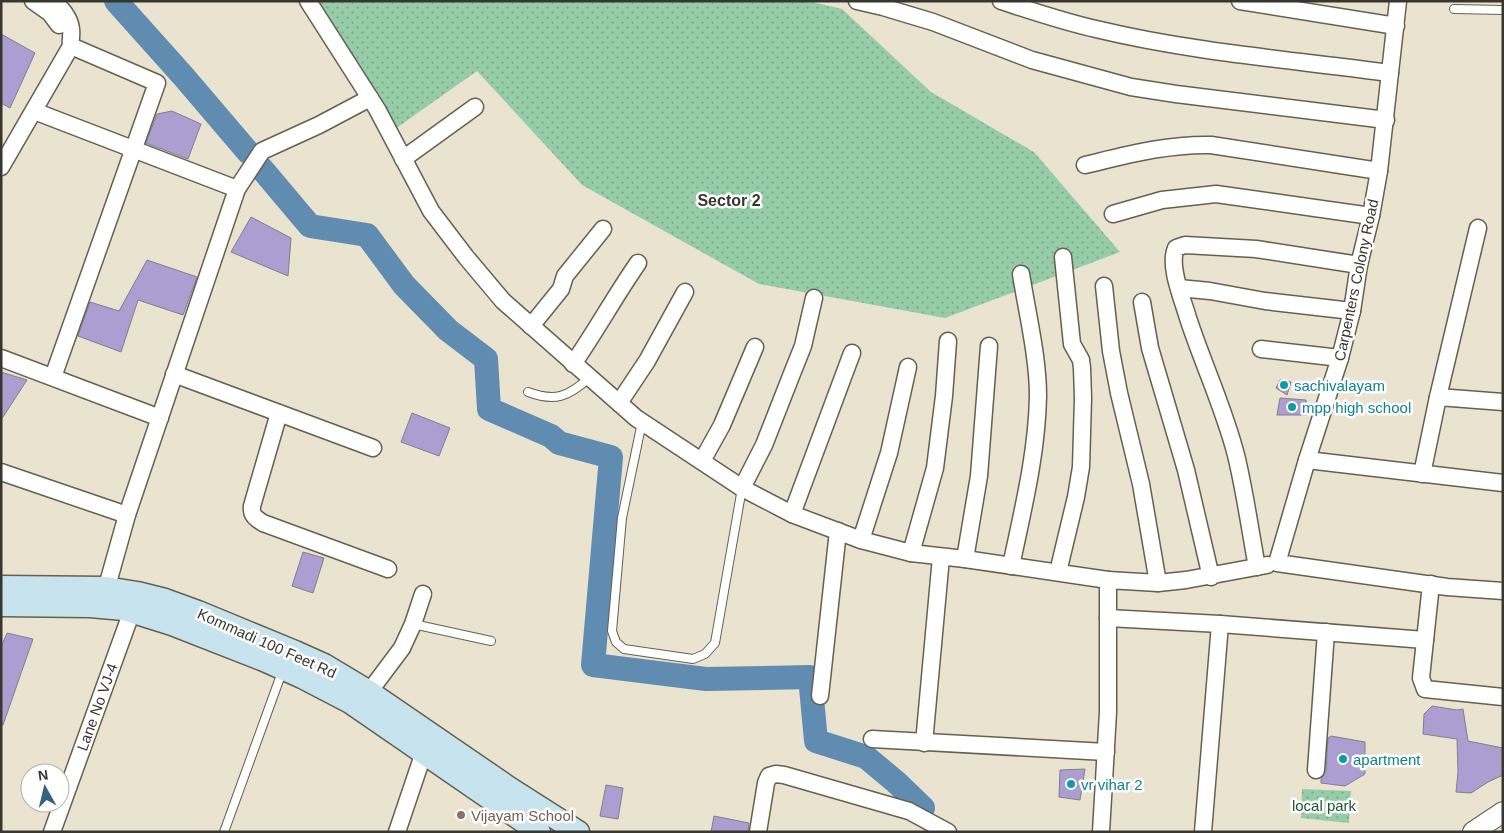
<svg xmlns="http://www.w3.org/2000/svg" width="1504" height="833" viewBox="0 0 1504 833" font-family="Helvetica,sans-serif">
<style>
.grass{fill:url(#grass-dots)}
.lines{fill:none;stroke-linecap:round;stroke-linejoin:round}
.river{stroke:#608cb1;stroke-width:24}
.building{fill:#ad9ed1;stroke:#827e8f}
.service-casing{stroke:#656050;stroke-width:10}
.minor-casing{stroke:#656050;stroke-width:19}
.tertiary-casing{stroke:#656050;stroke-width:22}
.secondary-casing{stroke:#656050;stroke-width:25}
.service{stroke:#fff;stroke-width:8}
.minor{stroke:#fff;stroke-width:16}
.tertiary{stroke:#fff;stroke-width:20}
.secondary{stroke:#c6e3ee;stroke-width:22}
.culture-dot{fill:#0f9aa8;stroke:#fff;stroke-width:2}
.education-dot{fill:#8d6e63;stroke:#fff;stroke-width:2}
.labels{text-anchor:middle;dominant-baseline:central;stroke-width:5;stroke-linejoin:round;paint-order:stroke}
.street-label{font-size:15px;fill:#39362f;stroke:#fff}
.culture-label{font-size:15px;fill:#0d838f;stroke:#fff;text-anchor:start}
.park-label{font-size:15px;fill:#1a5634;stroke:#fff}
.education-label{font-size:15px;fill:#785e54;stroke:#fff;text-anchor:start}
.neighbourhood-label{font-size:16px;font-weight:bold;fill:#39362f;stroke:#fff}
</style>
<defs>
<pattern id="grass-dots" width="8" height="8" patternUnits="userSpaceOnUse" patternTransform="scale(1.25)"><rect width="8" height="8" fill="#97cca8"/><path d="M2 2h.1M6 6h.1" fill="none" stroke="#7ca689" stroke-width="1.8" stroke-linecap="round"/></pattern>
</defs>
<rect width="100%" height="100%" fill="#eae3d0"/>
<g class="grass">
<polygon points="318,1 808,1 842,9 931,92 1034,152 1120,252 945,318 759,284 582,185 477,71 395,129"/>
<polygon points="1302,789 1351,791 1349,823 1301,818"/>
</g>
<g class="lines">
<g class="river">
<polyline points="116,1 184,77 248,152"/>
<polyline points="262,169 310,226 367,235 404,285 448,330 486,359 489,409 551,436 559,443 611,457 593,665 706,679 810,677 816,741 866,757 896,782 923,808"/>
</g>
</g>
<g class="building">
<polygon points="1,34 35,53 10,108 1,103"/>
<polygon points="172,111 201,124 188,159 146,143 157,114"/>
<polygon points="251,217 291,238 288,276 231,252"/>
<polygon points="147,260 197,277 183,315 138,300 121,352 78,336 90,302 119,311"/>
<polygon points="1,372 27,380 1,420"/>
<polygon points="1280,380 1291,382 1287,395 1276,388"/>
<polygon points="1280,398 1306,400 1307,415 1277,415"/>
<polygon points="412,413 450,428 439,456 401,442"/>
<polygon points="303,552 324,558 313,593 292,586"/>
<polygon points="7,633 33,639 3,725 1,725 1,647"/>
<polygon points="1432,706 1457,710 1463,709 1468,741 1503,748 1503,775 1488,782 1471,793 1456,792 1458,772 1457,739 1423,734 1424,714"/>
<polygon points="1331,736 1365,742 1365,774 1345,786 1321,783 1321,779 1326,771 1328,738"/>
<polygon points="1085,769 1080,800 1059,797 1060,770"/>
<polygon points="606,785 623,788 618,819 600,816"/>
<polygon points="714,816 749,823 748,832 711,832"/>
</g>
<g class="lines">
<g class="service-casing">
<g id="service">
<polyline points="1454,9 1503,10"/>
<path d="M528 392C555 402 568 397 589 378"/>
<polyline points="642,422 622,518 612,631 616,642 624,649 693,659 705,654 715,643 742,488"/>
<polyline points="413,624 491,641"/>
<polyline points="224,832 282,672"/>
</g>
</g>
<g class="minor-casing">
<g id="minor">
<polyline points="33,1 50,13 59,25"/>
<polyline points="308,1 377,109 431,211 466,257 503,301 636,418 742,488 792,514 861,540 911,553 965,559 1108,580"/>
<polyline points="857,1 883,7 933,22 1032,60 1131,87 1176,94 1386,120"/>
<path d="M1001 1C1032 11 1064 22 1096 29 1191 52 1292 60 1390 73"/>
<polyline points="1240,1 1396,26"/>
<polyline points="1398,1 1379,171 1371,216 1359,265 1352,311 1340,358 1307,460 1277,563 1447,587 1503,591"/>
<polyline points="34,111 237,189"/>
<polyline points="403,159 475,107"/>
<path d="M1085 165C1127 155 1167 144 1211 145L1379 171"/>
<path d="M1 167 71 46C70 40 72 35 71 29 70 18 61 7 52 1"/>
<polyline points="1113,214 1162,200 1216,194 1371,216"/>
<polyline points="1104,286 1111,351 1119,393 1141,484 1158,583"/>
<polyline points="1179,288 1210,291 1265,301 1352,311"/>
<polyline points="1142,302 1150,348 1186,470 1211,577"/>
<polyline points="531,326 561,289 565,276 603,229"/>
<polyline points="1261,349 1340,358"/>
<polyline points="1,358 160,418"/>
<path d="M573 364C596 331 615 296 638 263"/>
<polyline points="174,374 373,448"/>
<polyline points="53,377 157,83 71,46"/>
<polyline points="1438,397 1478,228"/>
<polyline points="619,403 647,361 685,292"/>
<path d="M279 413 252 506C251 515 255 518 263 523L388 569"/>
<polyline points="1307,460 1503,483"/>
<polyline points="702,461 722,425 755,347"/>
<polyline points="1,472 127,515"/>
<polyline points="1422,474 1438,397 1503,402"/>
<polyline points="742,488 764,445 793,371 803,346 814,298"/>
<polyline points="792,514 852,353"/>
<polyline points="861,540 889,453 908,367"/>
<polyline points="911,553 935,468 944,396 948,341"/>
<polyline points="965,559 979,476 989,346"/>
<path d="M1011 566C1023 509 1037 453 1038 396 1038 357 1027 312 1021 274"/>
<path d="M1257 567C1250 530 1245 492 1236 455 1224 408 1203 364 1188 318 1183 300 1168 266 1176 248L1185 245 1256 249 1359 265"/>
<polyline points="1058,572 1076,497 1081,467 1083,398 1082,368 1081,360 1072,344 1063,257"/>
<polyline points="1431,584 1421,678 1425,689 1503,697"/>
<polyline points="104,597 127,515 237,189 262,151 319,125 370,98"/>
<polyline points="1108,618 1220,624 1425,640"/>
<polyline points="369,692 402,648 413,624 423,594"/>
<polyline points="820,696 838,531"/>
<polyline points="872,739 1106,752"/>
<polyline points="924,743 941,557"/>
<polyline points="1316,770 1326,632"/>
<polyline points="52,832 132,611"/>
<polyline points="397,832 424,752"/>
<polyline points="758,832 766,783 769,776 776,774 784,775 909,811 948,832"/>
<polyline points="1101,832 1108,712 1108,580 1158,583 1186,580 1267,565"/>
<polyline points="1203,832 1220,624"/>
</g>
</g>
<g class="tertiary-casing">
<polyline id="tertiary" points="1473,832 1503,812"/>
</g>
<g class="secondary-casing">
<g id="secondary">
<polyline points="1,587 106,588 137,593 165,600 198,612 295,652 324,665 369,692 509,788 578,832"/>
<polyline points="1,605 90,606 124,609 172,624 264,660 302,677 350,702 539,832"/>
</g>
</g>
<use href="#service" class="service"/>
<use href="#minor" class="minor"/>
<use href="#tertiary" class="tertiary"/>
<use href="#secondary" class="secondary"/>
</g>
<g class="culture-dot">
<circle cx="1284" cy="385" r="5"/>
<circle cx="1292" cy="407" r="5"/>
<circle cx="1343" cy="759" r="5"/>
<circle cx="1071" cy="784" r="5"/>
</g>
<circle class="education-dot" cx="461" cy="815" r="5"/>
<g class="labels">
<g class="street-label">
<text transform="translate(1356 280) rotate(-78)">Carpenters Colony Road</text>
<text transform="translate(267 643) rotate(24)">Kommadi 100 Feet Rd</text>
<text transform="translate(97 707) rotate(-70)">Lane No VJ-4</text>
</g>
<g class="culture-label">
<text x="1294" y="385">sachivalayam</text>
<text x="1302" y="407">mpp high school</text>
<text x="1353" y="759">apartment</text>
<text x="1081" y="784">vr vihar 2</text>
</g>
<g class="park-label">
<text x="1324" y="805">local park</text>
</g>
<g class="education-label">
<text x="471" y="815">Vijayam School</text>
</g>
<g class="neighbourhood-label">
<text x="729" y="200">Sector 2</text>
</g>
</g>
<rect width="1504" height="833" fill="none" stroke="#39362f" stroke-width="5"/>
<g transform="translate(45 788) rotate(352)"><circle r="24" fill="#ffffff" stroke="#b0afac"/>
<path d="M0-4L9 19L0 12L-9 19Z" fill="#336483"/>
<text y="-8" font-size="14" font-weight="bold" text-anchor="middle" fill="#39362f">N</text>
</g>
</svg>
